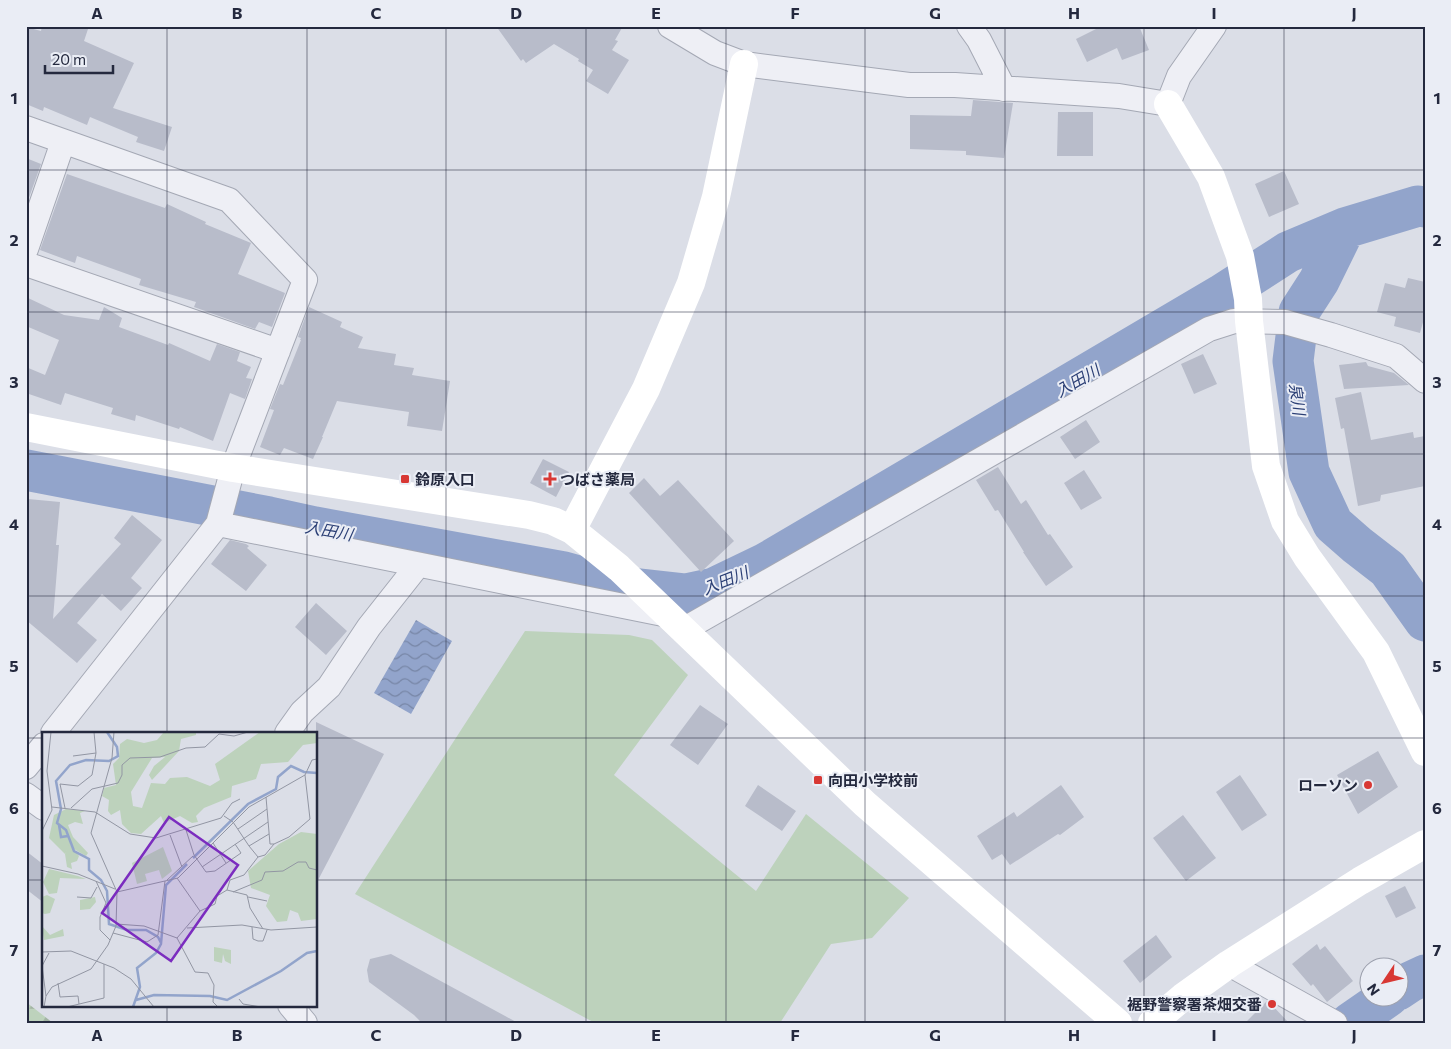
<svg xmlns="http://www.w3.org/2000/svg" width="1451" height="1049" viewBox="0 0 1451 1049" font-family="Commissioner,'Noto Sans JP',sans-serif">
<defs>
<pattern id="forest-firs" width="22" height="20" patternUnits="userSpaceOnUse" patternTransform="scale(1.25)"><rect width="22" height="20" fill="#bdd2bc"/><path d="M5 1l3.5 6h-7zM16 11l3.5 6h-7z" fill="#a2b4a3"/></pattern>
<pattern id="water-waves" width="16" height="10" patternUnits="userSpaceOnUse" patternTransform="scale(1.25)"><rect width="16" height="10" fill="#92a4cb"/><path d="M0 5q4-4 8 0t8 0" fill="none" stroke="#7786a6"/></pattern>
</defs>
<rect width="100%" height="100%" fill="#dbdee7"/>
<!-- forest -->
<path fill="url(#forest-firs)" d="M26,1002L53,1023H26Z"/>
<!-- pitch -->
<path fill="#bdd2bc" d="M525,631L629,635L652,640L688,675L614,775L756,891L806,814L909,898L872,938L831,944L780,1023H595L355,894Z"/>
<!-- water -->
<path fill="url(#water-waves)" d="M416,620L452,641L411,714L374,693Z"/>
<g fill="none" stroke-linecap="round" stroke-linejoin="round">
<!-- river -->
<path stroke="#92a4cb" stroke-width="41" d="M1345,228L1319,281L1299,312L1293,361L1309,472L1333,524L1357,545L1388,569L1425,621
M26,470L269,517L315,527L564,572L614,586L686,594L714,588L766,563L1221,295L1288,252L1345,228L1418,206L1425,207
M1398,990L1410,982L1425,975
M1350,1023L1389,996"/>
</g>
<!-- building -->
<path fill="#b8bcca" d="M42,26H89L84,41L134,63L113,108L172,127L164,151L136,142L138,137L90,117L87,125L44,107L43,111L26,104V27L41,31Z
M496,26H623L615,40L618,41L612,50L629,60L608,94L586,81L593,70L578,61L579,59L554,44L526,63L523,59L521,61Z
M1102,26H1139L1149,50L1122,60L1117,48L1087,62L1076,39Z
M973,100L1013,103L1004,158L966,155V151L910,149V115L971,116Z
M1058,112H1093V156H1057Z
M26,158L41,164L26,206Z
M1284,171L1299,204L1269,217L1255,184Z
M67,174L165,208L167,204L206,222L205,224L251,243L238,274L285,293L272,327L259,322L255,329L194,307L196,302L139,285L141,279L77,256L75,263L40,250Z
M1408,278L1425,282V315L1420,333L1394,326L1396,317L1377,312L1385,283L1405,288Z
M26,297L64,315L99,320L104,307L122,318L119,327L168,345L169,343L210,361L217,344L240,352L237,361L251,367L246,378L252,379L245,399L230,393L213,441L180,427L179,429L136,415L135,421L111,414L113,408L65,393L61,405L26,393V367L45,375L59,340L26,326Z
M309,307L342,322L340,327L363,337L358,348L396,354L394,365L414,368L412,375L450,381L442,431L407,426L409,412L337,401L322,437H323L313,459L284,448L280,455L260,447L274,410L270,409L280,384L283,385L301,340H300L301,338L298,337Z
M1203,354L1217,384L1194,394L1181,364Z
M1366,362L1368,366L1394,373L1409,385L1344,389L1339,365Z
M1361,392L1371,440L1413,432L1414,438L1425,436V486L1381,495L1380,501L1358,506L1344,428L1341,429L1335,398Z
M1086,420L1100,442L1075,459L1060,437Z
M543,459L569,472L556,497L530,483Z
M998,467L1021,504L1026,500L1048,535L1050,534L1073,567L1046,586L1023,552H1024L998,510L995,511L976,480Z
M1084,470L1102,498L1081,510L1064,483Z
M644,478L660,496L678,480L734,541L701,572L629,493Z
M28,499L60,502L56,545H59L53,619L121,544L114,538L132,515L162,540L131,578L142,588L121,611L102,594L77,623L97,640L77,663L26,620V557L29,528H26V524Z
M230,540L246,544L249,546L247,548L267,565L246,591L211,564Z
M316,603L347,631L326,655L295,627Z
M700,705L728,724L698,765L670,745Z
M316,722L384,754L316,884Z
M1378,751L1398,787L1358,814L1337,775Z
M1240,775L1267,815L1242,831L1216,792Z
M758,785L796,811L782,831L745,806Z
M1061,785L1084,817L1060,835L1058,834L1010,865L1002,854L992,860L977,836L1014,812L1017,817Z
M1183,815L1216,858L1186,881L1153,838Z
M26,851L44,865V903L26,889Z
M1405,886L1416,908L1396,918L1385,896Z
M1156,935L1172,957L1140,983L1123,961Z
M1317,944L1320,950L1325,946L1353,981L1327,1002L1313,984L1311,986L1292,964Z
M391,954L518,1023H422L414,1015L369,982L367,970L370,959Z
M1267,1001H1268L1289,1023H1245Z"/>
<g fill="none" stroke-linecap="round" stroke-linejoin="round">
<defs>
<path id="street" d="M670,26L715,53L744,64L909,85H955L1119,96L1168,104L1179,76L1214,26
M969,26L979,40L1004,89
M26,128L229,200L305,280L233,468L218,524L53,733
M26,249L63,142
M26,264L278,351
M218,524L668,615
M683,630L1209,329L1234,321L1285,322L1331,335L1396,356L1425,381
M287,733L302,712L329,687L369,627L418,565
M26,767L44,745
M26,795L44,808
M1229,964L1335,1023
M290,1005L305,1023"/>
</defs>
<!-- street casing -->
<use href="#street" stroke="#a4a8b4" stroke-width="26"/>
<!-- street -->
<use href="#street" stroke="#eeeff5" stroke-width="24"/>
<!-- secondary -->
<path stroke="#fff" stroke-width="28" d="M1168,104L1211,177L1240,256L1248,299L1249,321L1266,466L1285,521L1307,557L1376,652L1425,752
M26,427L233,468L529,515L553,521L572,530L619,568L865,804L1118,1023
M572,530L646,389L691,283L716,197L744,64
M1152,1023L1183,997L1229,964L1360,881L1425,844"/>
</g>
<!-- grid -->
<path fill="none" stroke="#24293e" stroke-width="1" stroke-opacity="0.55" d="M167,26V733M307,26V733M446,26V1023M586,26V1023M726,26V1023M865,26V1023M1005,26V1023M1144,26V1023M1284,26V1023M26,170H1425M26,312H1425M26,454H1425M26,596H1425M26,738H44M316,738H1425M26,880H44M316,880H1425M167,1005V1023M307,1005V1023"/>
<!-- markers -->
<g fill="#d83834" stroke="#eaedf5" stroke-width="2">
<rect x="400" y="474" width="10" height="10" rx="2.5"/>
<path d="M547.5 471.5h5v5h5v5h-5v5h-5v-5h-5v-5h5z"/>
<rect x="813" y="775" width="10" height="10" rx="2.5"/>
<circle cx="1368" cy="785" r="5"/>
<circle cx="1272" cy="1004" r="5"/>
</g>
<g text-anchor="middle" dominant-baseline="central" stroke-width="4" stroke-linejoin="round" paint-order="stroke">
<!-- poi labels -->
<g font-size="15" font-weight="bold" fill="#24293e" stroke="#eaedf5" text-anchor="start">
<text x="415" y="479">鈴原入口</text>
<text x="560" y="479">つばさ薬局</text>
<text x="828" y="780">向田小学校前</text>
<text x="1358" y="785" text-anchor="end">ローソン</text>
<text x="1262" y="1004" text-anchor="end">裾野警察署茶畑交番</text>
</g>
<!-- water labels -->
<g font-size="16" font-style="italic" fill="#2b3f75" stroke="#eaedf5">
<text transform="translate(1077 380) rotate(-30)">入田川</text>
<text transform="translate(1298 399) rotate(82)">泉川</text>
<text transform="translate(329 530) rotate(10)">入田川</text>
<text transform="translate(725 580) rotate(-22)">入田川</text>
</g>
</g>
<!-- overview -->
<g transform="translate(42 732)">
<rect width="275" height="275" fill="#dbdee7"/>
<path d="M122,0H154V3L139,7L137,19L110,48L107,43L112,34L123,25L110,26L89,60L91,74L100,76L109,51L123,52L128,46L145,45L168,54L178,48L173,32L218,0H275V11L261,13L246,30L219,32L214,47L190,54L189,65L162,76L154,84L156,90L150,91L138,84L122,91L119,84L99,102L89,101L80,92L78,78L69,83L66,79L67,68L60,64L62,56L74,53L71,32L77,26L78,12L85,7L102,11L115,8ZM24,77L43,79L38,81L41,92L33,90L26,93L31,105L46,121L44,124L32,117L29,110L23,122L7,106L12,83ZM259,100L275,102V187L259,189L256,181L248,178L245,189L235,190L224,174L228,163L209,156L206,139L237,112ZM7,137L36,144L44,147L18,146L15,161L7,162L1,150ZM5,163L13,167L8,181L3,182L0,181V165ZM53,165L54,170L48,177L38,178V168ZM0,194L8,203L21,197L22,204L2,208Z" fill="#bdd2bc"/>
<path d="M172,215L189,218V232L183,229L181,222L180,231L172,229Z" fill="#bdd2bc"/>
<path d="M27,111L37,124L35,129L29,131L30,137L25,135L23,122Z" fill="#bdd2bc"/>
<path d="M121,115L130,139L120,147L117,138L103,142L105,149L95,152L90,131Z" fill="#bdd2bc"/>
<path fill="none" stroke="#92a4cb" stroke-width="2.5" d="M65,0L75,15L76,24L67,29L44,28L28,33L14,49L19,77L15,91L24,98L32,119L47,127V138L59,148L65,159L67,192L85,198H104L116,205L119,211M17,93L19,105L26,104M151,126L206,72L234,57L236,45L249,34L262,40L275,41M94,268L112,263L168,264L185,268L239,239L265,221L275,219M91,275L98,255L95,236L114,221L119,212L124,153L145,132"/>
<path fill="none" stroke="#9296a3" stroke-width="1" d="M31,24L54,21L52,0M224,65L228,112H232L247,105L268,87L263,43M10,75L53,80L88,102L114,106L179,86L190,71L198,67M23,76L18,52L36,54L50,43L54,21M29,76L50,57L76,51L80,43V33L88,26L118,25L144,16L163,15L177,2L192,4L206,0M182,84L191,90L207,114L227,102M196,97L225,77M144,98L152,123L164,140L173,139L199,121L193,112M0,99L10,78L5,39L9,0M128,103L140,135M171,111L184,131M216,125L223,123L232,112M0,134L36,142L73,157M160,135L226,90M135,146L158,179M125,148L151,124M54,149L64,171L58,185V198L68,208M185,158L188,148L202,143L216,125L207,114M75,160L136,146L207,75L263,43L270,28L275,27M191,160L220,148L223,140L241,139L256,130H264L267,136L275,138M35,165L49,166L55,155M206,165L225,169M74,192L102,194L135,206M210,195L211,207L216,209H221L225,198M145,196L200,193L229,198L275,195M71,201L105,210L116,203L123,149M135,206L158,179L173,172L175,164L185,158L205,163L208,176L221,197M135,206L153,240L166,241L172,253L171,270L176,275M0,220L29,219L72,236L89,247L112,275M16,251L18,265L36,264L37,272M4,264L0,234L7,221M197,267L201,272L219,275M2,275L4,264L10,255L49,237L66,213L74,194L75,160L49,101L70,26L72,0M25,275L62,266V232"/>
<path fill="#7b2cbf" fill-opacity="0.15" stroke="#7b2cbf" stroke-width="2.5" d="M127,85L196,133L129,229L60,181Z"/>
<rect width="275" height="275" fill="none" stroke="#24293e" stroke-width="2.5"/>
</g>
<!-- border -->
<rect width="1451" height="1049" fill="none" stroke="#eaedf5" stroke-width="55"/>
<!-- north arrow -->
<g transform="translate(1384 982) rotate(235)"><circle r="24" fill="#eaedf5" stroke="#9b9fac"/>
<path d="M0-4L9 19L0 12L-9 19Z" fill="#d83834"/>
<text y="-8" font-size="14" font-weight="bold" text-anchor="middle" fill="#24293e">N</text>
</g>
<!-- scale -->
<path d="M45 65v8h68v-8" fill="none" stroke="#24293e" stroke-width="2.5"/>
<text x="52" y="65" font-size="15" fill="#24293e" stroke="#eaedf5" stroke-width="4" paint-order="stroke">20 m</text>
<rect x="28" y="28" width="1396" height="994" fill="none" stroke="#24293e" stroke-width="2"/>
<g font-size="16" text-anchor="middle" font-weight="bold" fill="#24293e">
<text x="97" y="19">A</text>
<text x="237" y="19">B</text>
<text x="376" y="19">C</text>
<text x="516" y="19">D</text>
<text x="656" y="19">E</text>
<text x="795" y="19">F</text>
<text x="935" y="19">G</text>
<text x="1074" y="19">H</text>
<text x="1214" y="19">I</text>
<text x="1354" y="19">J</text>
<text x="14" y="104">1</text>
<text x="1437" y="104">1</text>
<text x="14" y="246">2</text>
<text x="1437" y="246">2</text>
<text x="14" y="388">3</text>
<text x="1437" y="388">3</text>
<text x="14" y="530">4</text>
<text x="1437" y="530">4</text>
<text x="14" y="672">5</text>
<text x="1437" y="672">5</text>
<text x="14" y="814">6</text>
<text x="1437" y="814">6</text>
<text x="14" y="956">7</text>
<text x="1437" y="956">7</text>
<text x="97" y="1041">A</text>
<text x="237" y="1041">B</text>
<text x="376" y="1041">C</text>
<text x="516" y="1041">D</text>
<text x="656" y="1041">E</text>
<text x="795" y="1041">F</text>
<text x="935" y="1041">G</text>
<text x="1074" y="1041">H</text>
<text x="1214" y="1041">I</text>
<text x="1354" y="1041">J</text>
</g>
</svg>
